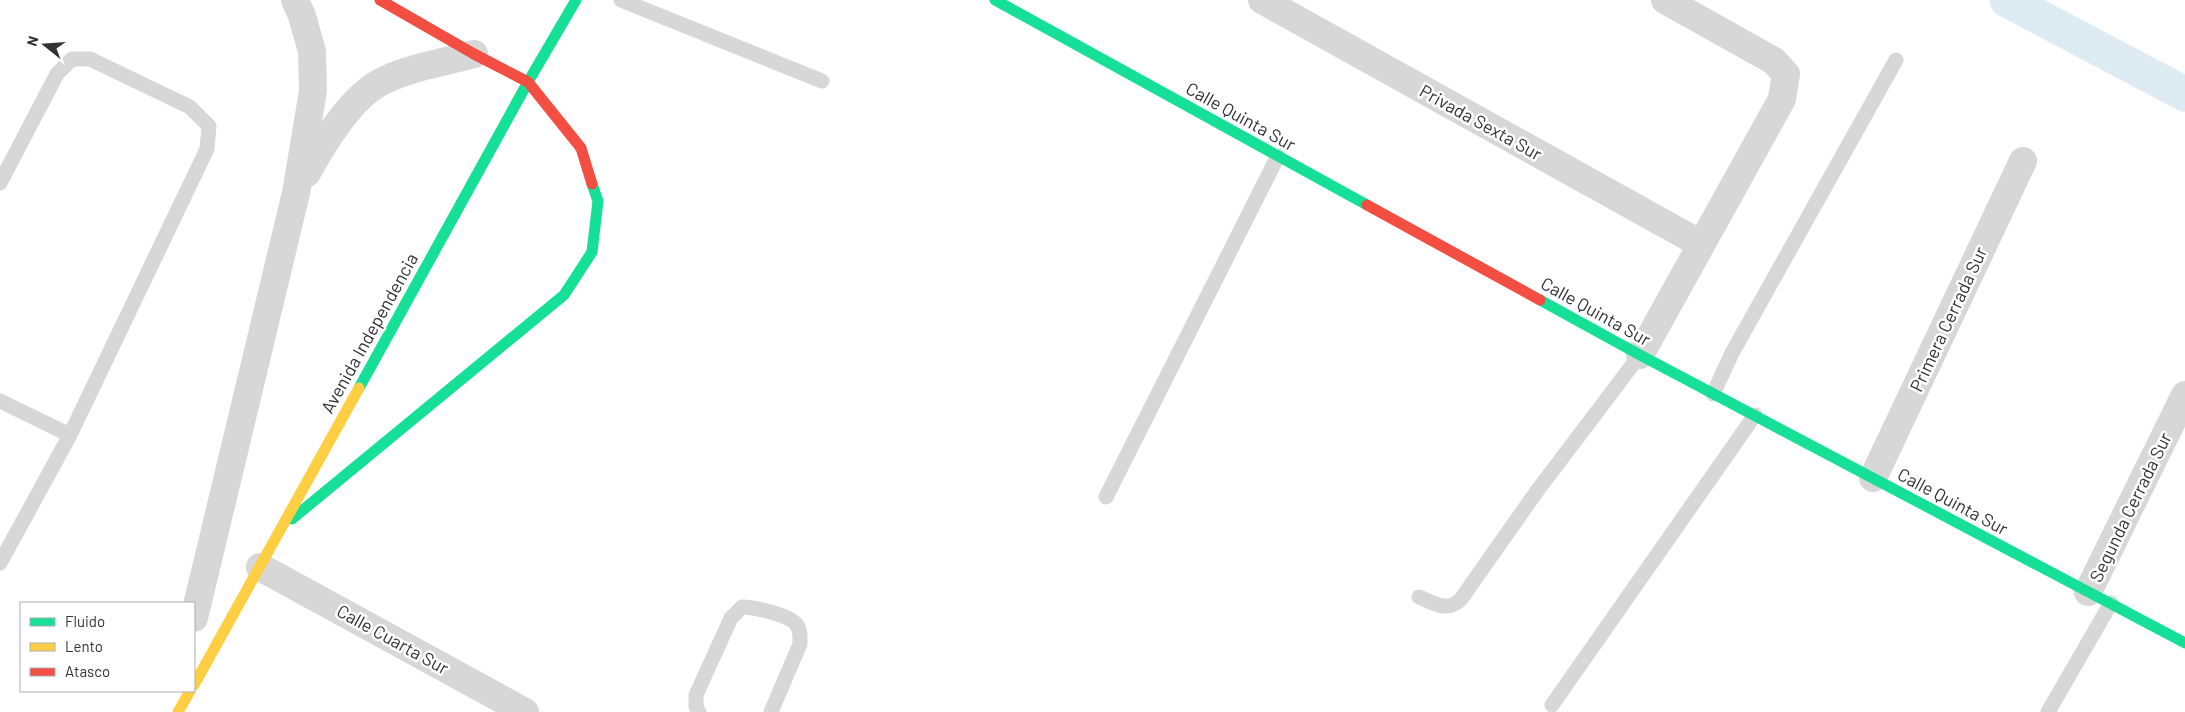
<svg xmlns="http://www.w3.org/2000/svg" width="2185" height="712" viewBox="0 0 2185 712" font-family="Barlow,sans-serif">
<rect width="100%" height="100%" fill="#fff"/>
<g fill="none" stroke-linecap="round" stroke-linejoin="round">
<!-- canal -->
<path stroke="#ddebf3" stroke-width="35" d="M2007,0L2185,94"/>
<!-- lane -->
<path stroke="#d7d7d7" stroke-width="15" d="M621,0L822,81
M0,183L57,74L72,59H90L190,107L209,126L207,149L70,435L0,563
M1713,394L1732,353L1896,60
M0,401L70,435
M1106,497L1278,156
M1419,597C1434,603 1448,613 1461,599L1537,491L1640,355
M1552,705L1755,415
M699,712L696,707V695L731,618L742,607C754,607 784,614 794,622C801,627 800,636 800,644L771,712
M2048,712L2111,603"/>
<!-- street -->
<path stroke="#d7d7d7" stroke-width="28" d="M1262,0L1701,244
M307,173C323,143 353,94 385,80C412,67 445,62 474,54
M1640,355L1782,99L1786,74L1774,61L1665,0
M1873,478L2023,161
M260,567L525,712
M2088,592L2185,395
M194,618L296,193L313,91L312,51L302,16L295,0"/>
<!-- fast -->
<path stroke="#16e098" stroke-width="11" d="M995,0L1367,205
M1540,300L1640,355L2185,643
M359,388L528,82L576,0
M292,519L564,295L592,252L598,201L592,184"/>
<!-- slow -->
<path stroke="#ffcf43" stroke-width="11" d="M194,685L359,388
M178,712L190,691"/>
<!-- jam -->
<path stroke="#f24e42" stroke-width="11" d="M380,0L474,54L528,82L581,148L592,184
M1367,205L1540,300"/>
</g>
<g text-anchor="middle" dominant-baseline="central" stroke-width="5" stroke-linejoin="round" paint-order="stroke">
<!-- street labels -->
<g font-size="18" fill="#333" stroke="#fff">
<text transform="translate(1241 116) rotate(29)">Calle Quinta Sur</text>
<text transform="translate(1481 122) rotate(29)">Privada Sexta Sur</text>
<text transform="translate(1596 311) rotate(29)">Calle Quinta Sur</text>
<text transform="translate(1948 319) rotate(-65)">Primera Cerrada Sur</text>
<text transform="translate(369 333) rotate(-61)">Avenida Independencia</text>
<text transform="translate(1953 501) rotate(28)">Calle Quinta Sur</text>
<text transform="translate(2130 507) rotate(-64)">Segunda Cerrada Sur</text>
<text transform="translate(393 639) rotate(29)">Calle Cuarta Sur</text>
</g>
</g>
<!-- legend -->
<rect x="20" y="602" width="175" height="90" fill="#ffffff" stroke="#adadad"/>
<rect x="30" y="618" width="25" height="8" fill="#16e098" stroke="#adadad"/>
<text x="65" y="627" font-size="15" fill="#333333">Fluido</text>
<rect x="30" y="643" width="25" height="8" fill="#ffcf43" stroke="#adadad"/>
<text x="65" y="652" font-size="15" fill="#333333">Lento</text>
<rect x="30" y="668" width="25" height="8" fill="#f24e42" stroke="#adadad"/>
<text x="65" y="677" font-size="15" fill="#333333">Atasco</text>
<!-- north arrow -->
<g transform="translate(45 45) rotate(287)" stroke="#ffffff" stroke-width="4" paint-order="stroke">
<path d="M0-4L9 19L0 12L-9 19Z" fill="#333333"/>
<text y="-8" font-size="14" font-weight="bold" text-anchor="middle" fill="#333333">N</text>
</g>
</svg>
